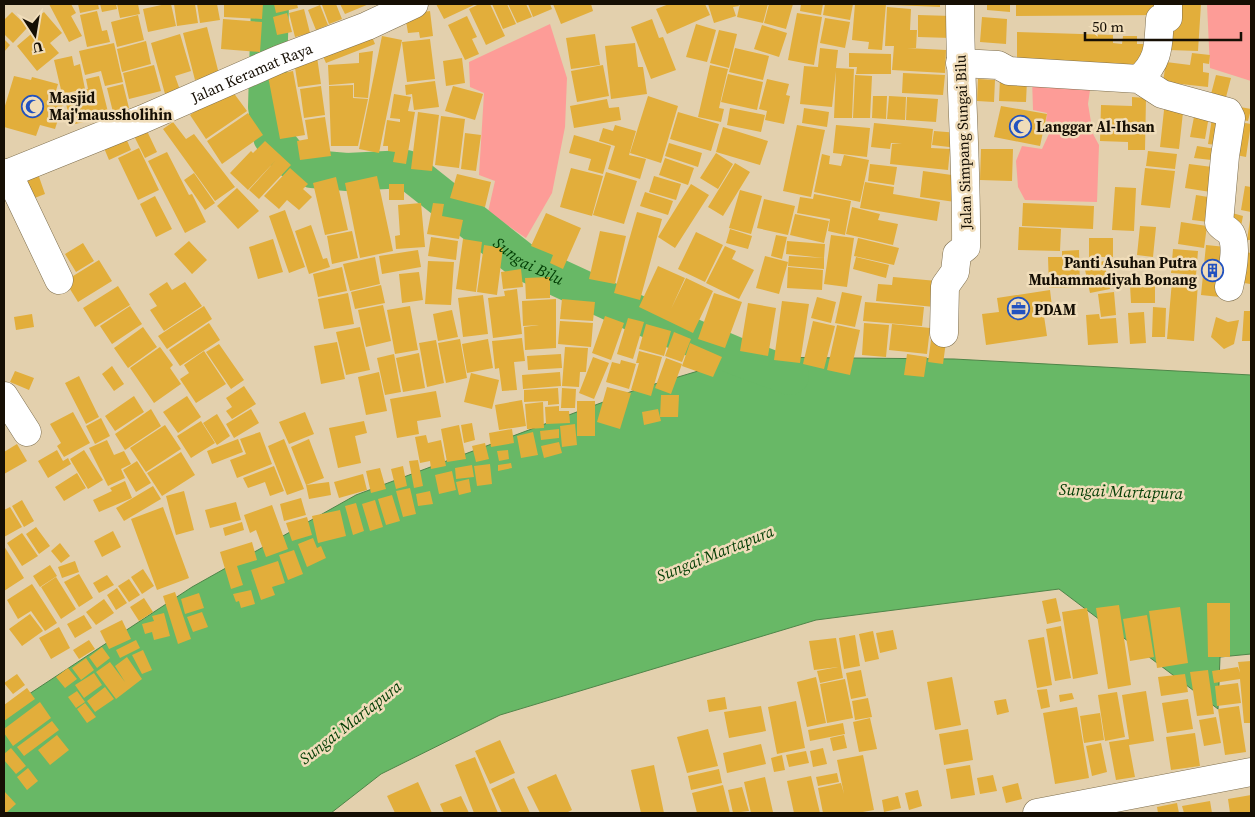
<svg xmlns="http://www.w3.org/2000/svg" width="1255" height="817" viewBox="0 0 1255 817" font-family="'Source Serif 4',serif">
<rect width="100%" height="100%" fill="#e3d0ad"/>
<!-- green -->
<path fill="#fd9c97" d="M1207,4H1251V81L1210,68Z
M550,24L567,78L565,127L552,193L526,238L488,212L495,181L479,175L484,93L470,87L469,62Z
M1032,78L1091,83L1088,104L1093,134L1099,145L1097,202L1025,200L1018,187L1016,161L1022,146L1042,149L1053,125L1046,121L1047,113L1033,110Z"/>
<!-- water -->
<path fill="#68b866" stroke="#4f8549" d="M745,357L954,359L1251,375V654L1220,657L1218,709L1059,589L816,620L500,715L381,774L331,813H4V719L26,696L192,587L356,495L638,389Z"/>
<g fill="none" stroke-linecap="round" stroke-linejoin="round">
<!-- river -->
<path stroke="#68b866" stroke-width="38" id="s1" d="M270,4L267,107L272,137L289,158L312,169L347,172L406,169L522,261L637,314L736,356L790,376"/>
</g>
<!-- building -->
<path fill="#e2ae3b" d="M49,4H71L76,13L71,16L82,36L69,42Z
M78,4H98L99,9L80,13Z
M100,4H116L117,9L102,12Z
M117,4H138L140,14L120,18Z
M166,4H171L176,26L148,32L143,9Z
M174,4H195L198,23L177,26Z
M197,4H217L220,20L200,23Z
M224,4H263L262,19L224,17Z
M274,4H297L298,8L276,13Z
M326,4H336L342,19L329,24L322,5Z
M340,4H369L345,14Z
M436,4H476L444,19Z
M479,4H490L505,36L486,45L469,9Z
M492,4H507L516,24L503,29Z
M508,4H526L532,17L517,23Z
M528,4H550L552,9L533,17Z
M553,4H591L593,11L561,24Z
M669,4H705L710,15L667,34L656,9Z
M708,4H738L739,6L733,7L736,16L714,23Z
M740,4H768L763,23L737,17Z
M769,4H793L786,29L764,23Z
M801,4H823L821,15L800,11Z
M825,4H853L850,20L823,15Z
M855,4H886L882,50L868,49L869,42L852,40Z
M893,4H940V7L893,5Z
M987,4H1010V12L987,10Z
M1016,4H1163V15L1016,16Z
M1179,4H1201L1198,51L1169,50L1171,11Z
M320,5L328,25L316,30L308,10Z
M887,7L911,9L910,30H917L916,48H907L946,50L945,73L892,70L894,46H885Z
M304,9L310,33L295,37L289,13Z
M97,11L102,31L107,30L110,42L87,47L80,15Z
M430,11L433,36L420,38L419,32L408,33L405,15Z
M12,12L28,27L13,43L4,34V20Z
M44,12L62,33L50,43L59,53L37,71L17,46L37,29L32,22Z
M287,13L292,32L277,35L273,17Z
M797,13L822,17L814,65L788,60Z
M138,15L144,40L117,47L111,22Z
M918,15L952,16L951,38L918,37Z
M467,16L477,37L472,39L479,54L465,60L448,25Z
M982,17L1007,19L1006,44L980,42Z
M825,18L850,22L845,48L820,43Z
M223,19L262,22L260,52L221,49Z
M652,19L659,38L663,37L676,70L651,79L631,27Z
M696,24L716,30L707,62L686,57Z
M762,25L787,33L779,57L754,49Z
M207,27L219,74L195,80L183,33Z
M719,30L737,34L729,68L710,63Z
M370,32L375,44L326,63L321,52Z
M1017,32L1113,35V43L1122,44L1123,36H1137V44H1146L1145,68L1017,66Z
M180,34L191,71L175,76L180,90L165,94L151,43Z
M595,34L600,65L571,69L566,38Z
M382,36L402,40L379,153L359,149Z
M4,39L10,45L4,52Z
M430,39L435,79L407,82L402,42Z
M146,41L151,64L122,72L117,49Z
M114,43L123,82L105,86L101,71L85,75L79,51Z
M635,43L638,67H643L647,94L611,99L605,46Z
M735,48L769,56L763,80L729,72Z
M820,48L838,50L836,68L854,69L852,118H834L836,71L832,107L800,104L804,66L818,67Z
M373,51L368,98L354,97V83L329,85L328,65L359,63V53Z
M849,53L891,54V74H856L857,67H849Z
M1192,53L1210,55L1209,64L1203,63V72L1209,73L1208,87L1163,82L1166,62L1190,65Z
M72,56L74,66L80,64L85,89L62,94L54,60Z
M317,57L321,84L298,87L294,61Z
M462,58L465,83L446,86L443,61Z
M154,65L161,91L129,99L123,73Z
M603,65L609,96L577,102L571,71Z
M710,65L728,69L719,108L724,109L721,122L698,117Z
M293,71L305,135L280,139L268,76Z
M903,73L945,75L943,95L902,93Z
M728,74L763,82L757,110L721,102Z
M855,75L872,76L870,118H853Z
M1216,75L1231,78L1225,101L1210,98Z
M14,76L31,80L32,77L58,84L53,101L63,104L55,129L40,125L36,136L4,127V109Z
M99,76L109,116L71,125L64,95L88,89L86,79Z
M1000,78L1027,80L1026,102L999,101Z
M767,79L789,84L786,95L790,96L784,124L765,120L767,111L759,109Z
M978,79L995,80L994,102L977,101Z
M435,81L439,107L414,110L412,94L406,95L405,85Z
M123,84L129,108L113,112L107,88Z
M353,85V98L368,99L358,146H331L329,86Z
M321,86L325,115L304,118L300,89Z
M453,86L483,94L475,120L445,111Z
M230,88L247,111L206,139L190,115Z
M394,94L411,97L408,111L415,112L406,164L393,162L395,152L388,151V146H383L387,120L400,122V119L390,118Z
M648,96L678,106L661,163L630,153Z
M873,96H887L886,119L872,118Z
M889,96L906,97L905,120L887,119Z
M907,97L938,99L936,122L906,120Z
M1132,97L1146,98L1145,150H1128V142L1100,141L1101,105L1132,106Z
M607,99L609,108L619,107L621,120L574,128L570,106Z
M1165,101L1184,103L1179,149L1160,147Z
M1001,106L1047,114L1040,146L994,137Z
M1235,106L1251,109L1248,121L1233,118Z
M1196,107L1210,110L1205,139L1190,137Z
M730,108L765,115L761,132L727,125Z
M804,108L829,112L827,127L802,123Z
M418,112L439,115L432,171L411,169Z
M678,112L719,124L711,151L670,139Z
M1213,112L1224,146L1208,144Z
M248,113L263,135L222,164L207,141Z
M441,116L465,119L459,168L435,165Z
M325,117L331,156L300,160L297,141L308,139L305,120Z
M1233,121L1251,124L1246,157L1226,153Z
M173,122L186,139L194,134L235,187L215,201L163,129Z
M874,123L933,129L931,148L950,149L948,170L890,164L892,144H902L891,143L890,149L871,147Z
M615,125L636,131L629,155L646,159L640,179L608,169L615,146L599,141L603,128L613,131Z
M797,125L825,130L811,197L783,191Z
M836,125L870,128L867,157L833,153Z
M723,127L768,141L760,165L716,152Z
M147,131L157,152L145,158L134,136Z
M934,131L959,133L958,148L932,145Z
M465,133L481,135L476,171L461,169Z
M574,135L611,146L603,174L588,170L591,159L569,153Z
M126,138L131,150L109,160L104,148Z
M265,141L291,165L259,199L249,190L276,160L248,190L230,173L251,151L253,153Z
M669,143L702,153L698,167L665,156Z
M1197,146L1222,150L1220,161L1194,158Z
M139,148L159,190L138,200L118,158Z
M981,149H1013L1012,181L980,180Z
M1148,151L1177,154L1175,169L1146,166Z
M167,152L189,195L192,194L206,222L185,233L148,161Z
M716,153L733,164L718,189L700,178Z
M822,154L830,156L829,164L841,166L844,155L869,160L860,202L814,192Z
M665,158L694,168L688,185L659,175Z
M735,163L750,172L723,216L708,207Z
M870,164L897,167L894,185L868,181Z
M1189,164L1220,168L1217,193L1185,188Z
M290,168L308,184L303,189L312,197L299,210L287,200L279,209L264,196Z
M571,168L603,176L592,216L560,207Z
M1145,168L1175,171L1170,208L1141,205Z
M37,171L45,194L32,199L24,176Z
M923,171L959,176L955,202L920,197Z
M606,172L637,181L624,224L593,215Z
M194,173L215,203L205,210L184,180Z
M457,174L491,182L485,207L450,198Z
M377,176L393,251L360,258L345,183Z
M654,176L681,184L676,200L649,192Z
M336,177L348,230L325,235L313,183Z
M865,182L894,187L893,194L940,202L937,221L860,208Z
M389,184H404V200H389Z
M691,184L709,195L675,248L658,237Z
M1245,186L1251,187V212L1241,210Z
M1115,187L1136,188L1134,231L1112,230Z
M237,188L259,211L238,229L217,206Z
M740,190L762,196L751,234L729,228Z
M645,192L673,201L668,215L640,206Z
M814,194L851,201L845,235L828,231L830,219L797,213L800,197L813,199Z
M1196,195L1220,199L1217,223L1192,220Z
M155,196L172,229L156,237L140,204Z
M764,199L795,206L788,235L757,228Z
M421,203L425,247L396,249L395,236L400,235L398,205Z
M433,203L444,204L442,216L463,220L459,239L427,234Z
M1023,203L1094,206L1093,229L1022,226Z
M852,207L880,214L878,220L898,224L893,245L846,234Z
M285,210L305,267L289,273L269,216Z
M1225,211L1243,216L1241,226Z
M637,212L662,219L640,300L614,293Z
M546,213L581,228L563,269L550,263L553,255L531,246Z
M795,214L829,221L824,243L790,235Z
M1250,220H1251V240H1247Z
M1181,222L1207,226L1204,248L1178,244Z
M311,225L323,259L327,258L330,267L309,274L295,231Z
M1140,226L1156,227L1153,257L1137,255Z
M1019,227L1061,229L1060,251L1018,250Z
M730,229L752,236L748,249L726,243Z
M352,231L358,258L332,264L327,236Z
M600,231L626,236L615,284L589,279Z
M696,232L723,245L705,282L678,269Z
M776,235L787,237L782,259L771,256Z
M831,235L854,238L847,287L824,284Z
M431,237L458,241L456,260L428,256Z
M858,238L899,248L894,265L854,256Z
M1089,238H1113V257H1089Z
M273,239L283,272L258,279L249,247Z
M463,239L482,242L476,292L456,289Z
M189,241L207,260L192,274L174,254Z
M787,241L825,244L824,258L786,254Z
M83,243L94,261L76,272L65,254Z
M484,245L503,248L497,295L477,292Z
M1206,245L1226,247L1220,297L1201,295Z
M725,246L736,251L732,259L754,270L739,299L706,283Z
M1173,249L1198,251L1196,275L1171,273Z
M418,250L421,267L382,274L379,256Z
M1079,250L1080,287L1049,288L1048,257H1062V251Z
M1239,251L1251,253L1250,284L1233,281Z
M765,256L788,262L779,294L756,288Z
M789,256L824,258V269L788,266Z
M375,257L380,284L350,291L343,264Z
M856,257L889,265L886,278L853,269Z
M99,260L112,281L78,302L65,281Z
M428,261L454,262L451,305L425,304Z
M1104,261L1110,289L1090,293L1084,265Z
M658,266L685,278L671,309L686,278L713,291L693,333L639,307Z
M342,267L347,291L318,297L313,274Z
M788,267L823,270L822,290L787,288Z
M521,269L523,287L503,289L501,272Z
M419,272L423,300L402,303L399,274Z
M550,277V298L526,299L525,278Z
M893,277L937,281L934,307L876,301L878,284L892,285Z
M1172,281L1198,283L1194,341L1167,339Z
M167,282L172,290L185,282L202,306L164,331L150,310L157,306L149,294Z
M381,285L385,303L355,309L351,292Z
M1130,285H1155V303H1131Z
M118,286L130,305L95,327L83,308Z
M517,289L522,334L493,338L488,298L505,296L504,291Z
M1050,290L1053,315L1044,316L1047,336L986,345L982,314L999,312L997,298Z
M842,292L862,296L855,327L835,323Z
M1114,292L1116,315L1101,317L1098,294Z
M348,293L354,324L324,329L318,299Z
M714,293L742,302L725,348L698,339Z
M483,295L488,334L463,337L458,298Z
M817,297L836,302L831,323L811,318Z
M556,299V348L525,350L524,327L539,325L523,326L522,301Z
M562,299L595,302L593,321L560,319Z
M782,301L809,304L800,363L774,360Z
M865,302L924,307L922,326L863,321Z
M748,303L776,308L768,356L740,351Z
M383,305L391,341L366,347L358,310Z
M130,306L142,324L112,344L100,326Z
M204,306L212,319L167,349L158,336Z
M410,306L418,350L395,354L387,310Z
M1153,307L1166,308L1165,337H1152Z
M452,310L458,337L438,341L433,314Z
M1244,311H1251V341H1242Z
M1144,312L1146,343L1130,344L1128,313Z
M32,314L34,327L16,330L14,317Z
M1099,314L1100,319L1116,318L1118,343L1088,345L1086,315Z
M605,316L624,323L611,360L592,353Z
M1216,317L1228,322L1239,320L1234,344L1224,349L1211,337Z
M628,318L644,322L633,359L617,354Z
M560,321L593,323L591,347L558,344Z
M813,321L835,326L824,369L803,364Z
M209,323L220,340L180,366L169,350Z
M864,323L889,325L886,357L862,355Z
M646,324L671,331L664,356L639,349Z
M892,324L930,328L927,354L889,350Z
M837,325L860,330L850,375L827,370Z
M143,327L157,347L128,368L114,348Z
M360,327L370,370L346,375L336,332Z
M674,332L691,339L682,362L665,356Z
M932,333L947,334L943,364L928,362Z
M522,338L525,361L514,362L517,390L502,391L499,368L495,369L492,341Z
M460,339L467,378L446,383L438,343Z
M488,339L493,368L467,373L462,344Z
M436,340L444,383L427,387L419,343Z
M337,342L345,379L321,384L314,346Z
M690,343L722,357L713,377L682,366Z
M219,344L244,380L231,389L206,352Z
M160,347L173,365L170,368L181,384L154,403L130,368Z
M565,347L588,348L586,372H580L579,387L562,386Z
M204,351L226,384L196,403L180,379L189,373L184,365Z
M639,351L662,357L651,396L631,390L639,363H636Z
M419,353L425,388L403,392L396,358Z
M394,354L401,392L385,395L377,358Z
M561,354L562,368L528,370L527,356Z
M907,354L927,357L924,377L904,375Z
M593,357L609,363L594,399L579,393Z
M666,358L682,364L671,394L655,388Z
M621,360L636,364L629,389L606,382L612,362L620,364Z
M112,366L124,384L114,391L102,374Z
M15,371L34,378L29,390L10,382Z
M379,372L387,411L366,415L358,377Z
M560,372L561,386L523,389L522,375Z
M471,373L499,380L492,409L464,402Z
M79,376L99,417L86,424L65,383Z
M244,386L256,404L232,419L226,411L232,407L226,398Z
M607,387L631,393L620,429L597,422Z
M558,388L559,404L548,405V401L524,402V390Z
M562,388L576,389L575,408H561Z
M436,391L441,417L417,421L419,434L397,438L390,399Z
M661,395H679L678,417H660Z
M134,396L144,412L115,431L105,416Z
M187,396L201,417L178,433L163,412Z
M522,400L526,426L499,430L495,405Z
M577,401H595V436H577Z
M543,402L544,428L527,429L525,404Z
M559,406V411H569L570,423L546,424L545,407Z
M151,409L161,426L125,450L115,434Z
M251,409L259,423L234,438L226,424Z
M658,409L661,421L644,425L642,412Z
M73,412L90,443L64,457L57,446L61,443L50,424Z
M305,412L314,434L289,444L279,422Z
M217,414L230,436L217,445L203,423Z
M101,418L110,436L95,444L86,426Z
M201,421L215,443L191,458L177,436Z
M364,421L367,433L355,436L361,463L338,468L329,428Z
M472,423L475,440L464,443L461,425Z
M575,424L577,445L562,447L560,426Z
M165,425L181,449L146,472L130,448Z
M459,425L466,459L447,462L441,429Z
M512,429L514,443L491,447L489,433Z
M559,429V438L541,440L540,431Z
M260,432L272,464L237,478L230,460L246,454L240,439Z
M533,432L538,455L521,458L517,436Z
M426,435L428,443L441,440L446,466L431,469L430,461L420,463L415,437Z
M238,439L243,452L212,464L207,451Z
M284,439L304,489L287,495L268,446Z
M309,439L324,478L306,485L329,482L331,495L309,499L306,485L291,447Z
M107,440L114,455L124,451L131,464L121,469L125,478L108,486L89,448Z
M559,442L562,453L544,458L541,446Z
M485,443L489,459L476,462L472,446Z
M17,444L27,461L4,474V452Z
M57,450L63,461L68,458L71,464L48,478L38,461Z
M84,450L103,480L88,489L70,459Z
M508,450L509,459L499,461L497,451Z
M181,452L195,475L162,496L147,473Z
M418,460L423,486L414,488L409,461Z
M137,461L151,483L136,492L123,470Z
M511,463L512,468L498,471V465Z
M490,464L492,484L477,486L474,466Z
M472,465L474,477L456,479L455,468Z
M274,466L284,491L270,496L265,482L248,488L243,478Z
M403,466L407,486L396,489L391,469Z
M380,468L386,489L371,493L366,471Z
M452,471L456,490L439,494L435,475Z
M77,473L86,488L64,501L55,487Z
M363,474L367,490L339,498L334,482Z
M469,479L471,492L459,495L456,482Z
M125,481L132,498L99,512L93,500L112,491L110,488Z
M153,486L161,499L124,521L116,508Z
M410,488L416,514L403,517L396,491Z
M184,491L194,530L176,535L166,496Z
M430,491L433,504L418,506L416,494Z
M392,495L400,521L386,525L378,499Z
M301,498L306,515L284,521L280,504Z
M22,500L34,521L24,527L12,506Z
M375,500L383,527L370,531L362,504Z
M236,502L241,520L210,528L205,510Z
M356,503L364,531L353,535L345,506Z
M272,505L288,549L266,557L256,530L250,533L244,515Z
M10,507L22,527L4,537V510Z
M163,507L189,578L157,590L131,519Z
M340,510L346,536L318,543L312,516Z
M307,517L312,535L292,541L286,523Z
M242,522L244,530L225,536L223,528Z
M36,527L50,546L39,554L26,534Z
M113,531L121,547L102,557L94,541Z
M22,533L38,556L22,566L7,543Z
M313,538L317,548L321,546L326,558L307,567L298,544Z
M252,542L257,560L237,566L243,585L231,589L220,552Z
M60,543L70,556L61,563L51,551Z
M4,546L24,578L4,591Z
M294,550L303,574L288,580L279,555Z
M75,561L79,572L62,578L58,567Z
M278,561L285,583L272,587L275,595L261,600L251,570Z
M50,565L57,576L40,587L33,576Z
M143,569L154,586L142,594L131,577Z
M79,574L93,598L79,607L64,582Z
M107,575L114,585L99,593L93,583Z
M56,577L76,609L61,619L41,587Z
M129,579L140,595L129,602L118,586Z
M32,584L57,623L45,631L31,611L18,619L7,600Z
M117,588L127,603L116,610L107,595Z
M251,590L255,604L241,608L239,601L236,602L233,594Z
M175,592L191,639L178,644L163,596Z
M199,593L204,608L185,614L181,599Z
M144,598L153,612L139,621L130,607Z
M1056,598L1061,621L1047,624L1042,601Z
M104,599L114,613L96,625L86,612Z
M1207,603H1230V657H1208Z
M1119,605L1131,685L1108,689L1096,608Z
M1180,607L1188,663L1157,668L1149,611Z
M1087,608L1098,674L1073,679L1062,612Z
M202,612L208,627L193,632L187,617Z
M164,613L170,636L154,640L152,632L145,634L142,624L154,621L152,616Z
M30,614L43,631L22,646L9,629Z
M84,615L92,628L75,638L67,624Z
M1147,615L1154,657L1130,661L1123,619Z
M122,620L131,639L109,649L100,631Z
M1061,626L1071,678L1055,681L1046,629Z
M59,627L70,648L51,659L39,638Z
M893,630L897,649L880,653L876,633Z
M873,631L879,659L865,662L859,634Z
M855,635L860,666L844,669L839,638Z
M1044,637L1052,685L1037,688L1028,640Z
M836,638L843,678L820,683L817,671L838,667L814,670L809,641Z
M89,640L95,649L79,659L73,650Z
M136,640L140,648L120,658L116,650Z
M102,647L110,658L97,668L89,657Z
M143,650L152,670L142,674L132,655Z
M127,657L142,679L116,699L96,672L110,662L125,682L115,666Z
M86,658L94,670L81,680L72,668Z
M1251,661V723H1244L1240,679L1214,683L1212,671L1238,667L1240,673L1238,662Z
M68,668L77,679L65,688L56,677Z
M861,670L866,696L851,699L846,673Z
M1208,670L1214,714L1197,716L1190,672Z
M94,673L102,685L84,698L75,685Z
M17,674L25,685L13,694L4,683Z
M1185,674L1188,692L1161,696L1158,677Z
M816,677L826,723L807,727L797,682Z
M952,677L961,725L935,730L927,682Z
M845,679L853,718L827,723L820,684Z
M1238,683L1241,703L1217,706L1215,686Z
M105,687L114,699L95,712L87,701Z
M27,688L35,699L4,721V705Z
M1047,689L1050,707L1041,709L1037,690Z
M77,691L85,702L76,708L68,697Z
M1146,691L1154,741L1129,745L1135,777L1116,780L1109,742L1129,739L1122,695Z
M1117,692L1125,737L1105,741L1098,695Z
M1072,693L1074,699L1060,702L1059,695Z
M725,697L727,709L709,712L707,700Z
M868,698L872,717L855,720L852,701Z
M1006,699L1009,712L997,715L994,701Z
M1188,699L1193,729L1167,733L1162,703Z
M796,701L805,748L777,754L768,707Z
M40,702L51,718L13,746L4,733V729Z
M85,703L96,717L87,723L77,709Z
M761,706L766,731L729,738L724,712Z
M1239,706L1246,752L1225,755L1218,709Z
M1077,707L1089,778L1055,784L1043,713Z
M1100,713L1104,740L1084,743L1080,716Z
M1216,717L1221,743L1204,746L1199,720Z
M870,718L877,749L859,752L853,722Z
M52,721L59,730L24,756L17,747Z
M843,723L845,734L810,741L808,730Z
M708,729L718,766L687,773L677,737Z
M968,729L973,760L944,765L939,734Z
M1195,733L1200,766L1171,770L1166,737Z
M57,735L69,750L50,765L38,750Z
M844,735L847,748L833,751L830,738Z
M500,740L515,773L490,784L475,751Z
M1101,743L1107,772L1092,776L1086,746Z
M761,744L766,764L727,773L723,753Z
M11,748L26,766L16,774L4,760V754Z
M823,748L827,764L813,767L810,751Z
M806,751L809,763L789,767L786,755Z
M782,755L785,770L774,772L771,758Z
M863,755L874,810L857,813H823L818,788L841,783L844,794L837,760Z
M475,757L498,813H474L455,765Z
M654,765L664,813H641L631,770Z
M970,765L975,795L951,799L946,769Z
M28,768L38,781L27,790L17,777Z
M719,769L722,783L691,790L688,776Z
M837,773L839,782L818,786L816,777Z
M556,774L572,810L566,813H540L527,787Z
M993,775L997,791L980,794L977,778Z
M811,776L820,813H794L787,781Z
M765,777L773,812L751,813L744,782Z
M514,778L530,813H502L491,789Z
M418,782L432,813H395L387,796Z
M1018,783L1022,799L1006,803L1002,787Z
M723,785L730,813H697L692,793Z
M742,787L749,811L733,813L728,790Z
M918,790L922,806L909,810L905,793Z
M4,791L16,804L6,813L4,811Z
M1251,795V813H1230L1228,799Z
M461,796L469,813H444L440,804Z
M898,796L901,808L884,812L882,800Z
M1210,801L1212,813H1184L1182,806Z
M1177,803L1179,813H1158L1157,807Z"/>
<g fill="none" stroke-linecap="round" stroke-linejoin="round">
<defs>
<g id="minor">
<path d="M960,63L998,65L1009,71L1139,79L1162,94L1228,112L1231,118L1225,156L1219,223C1222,228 1228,229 1231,234C1238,246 1232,274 1229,287"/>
<path d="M1139,79C1160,60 1158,45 1160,19L1168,18V4"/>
<path d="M8,173L59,280"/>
<path id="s2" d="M4,175L143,119L280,59L367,26L414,4"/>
<path d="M944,333L945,286L955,272L957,254L966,247C967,166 960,85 960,4"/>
<path d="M4,396L27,432"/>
<path d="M1037,813L1251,772"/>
</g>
</defs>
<!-- minor casing -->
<use href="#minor" stroke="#7e6e4d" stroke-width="29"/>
<!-- minor -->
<use href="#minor" stroke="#fff" stroke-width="28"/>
</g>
<!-- icons -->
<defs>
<symbol id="mosque-ring" viewBox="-11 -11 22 22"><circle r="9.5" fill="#f0ddba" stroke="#2252bf" stroke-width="1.5"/><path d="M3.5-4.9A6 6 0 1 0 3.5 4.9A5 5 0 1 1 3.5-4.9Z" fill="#2252bf"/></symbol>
<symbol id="building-ring" viewBox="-11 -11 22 22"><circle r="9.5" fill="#f0ddba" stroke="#2252bf" stroke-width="1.5"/><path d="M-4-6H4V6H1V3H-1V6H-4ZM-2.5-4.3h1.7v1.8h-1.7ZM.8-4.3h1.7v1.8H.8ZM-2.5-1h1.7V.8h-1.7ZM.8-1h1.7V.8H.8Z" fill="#2252bf"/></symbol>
<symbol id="office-ring" viewBox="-11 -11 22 22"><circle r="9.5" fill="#f0ddba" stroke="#2252bf" stroke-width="1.5"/><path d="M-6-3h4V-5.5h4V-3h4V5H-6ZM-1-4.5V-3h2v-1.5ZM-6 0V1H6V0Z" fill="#2252bf"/></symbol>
</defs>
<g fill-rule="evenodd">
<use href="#mosque-ring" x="20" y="94" width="25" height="25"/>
<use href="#mosque-ring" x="1008" y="114" width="25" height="25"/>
<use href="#building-ring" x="1200" y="258" width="25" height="25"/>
<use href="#office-ring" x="1006" y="296" width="25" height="25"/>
</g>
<g text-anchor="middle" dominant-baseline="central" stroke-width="5" stroke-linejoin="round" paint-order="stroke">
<!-- street labels -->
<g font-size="15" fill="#160f04" stroke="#f0ddba">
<text stroke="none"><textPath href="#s2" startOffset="268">Jalan Keramat Raya</textPath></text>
<text transform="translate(963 142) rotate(-92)">Jalan Simpang Sungai Bilu</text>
</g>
<!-- poi labels -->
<g font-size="15" font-weight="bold" fill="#160f04" stroke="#f0ddba" text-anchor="start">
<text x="49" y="97">Masjid<tspan x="49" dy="17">Maj'maussholihin</tspan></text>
<text x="1036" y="126">Langgar Al-Ihsan</text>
<text x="1197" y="262" text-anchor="end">Panti Asuhan Putra<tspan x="1197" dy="17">Muhammadiyah Bonang</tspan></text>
<text x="1034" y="309">PDAM</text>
</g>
<!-- water labels -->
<g font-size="16" font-style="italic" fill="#003c03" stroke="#f0ddba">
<text stroke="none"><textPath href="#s1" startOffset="434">Sungai Bilu</textPath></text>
<text transform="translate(1121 491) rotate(2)">Sungai Martapura</text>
<text transform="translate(715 553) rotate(-22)">Sungai Martapura</text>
<text transform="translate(350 722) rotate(-38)">Sungai Martapura</text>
</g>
</g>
<!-- border -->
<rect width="1255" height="817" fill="none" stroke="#160f04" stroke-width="10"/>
<!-- north arrow -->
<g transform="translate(35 35) rotate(168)" stroke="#f0ddba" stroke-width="4" paint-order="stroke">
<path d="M0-4L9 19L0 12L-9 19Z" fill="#160f04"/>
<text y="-8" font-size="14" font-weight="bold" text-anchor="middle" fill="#160f04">U</text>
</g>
<!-- scale -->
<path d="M1085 32v8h156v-8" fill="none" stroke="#160f04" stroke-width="2.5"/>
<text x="1092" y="32" font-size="15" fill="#160f04" stroke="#f0ddba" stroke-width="4" paint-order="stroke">50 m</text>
</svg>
